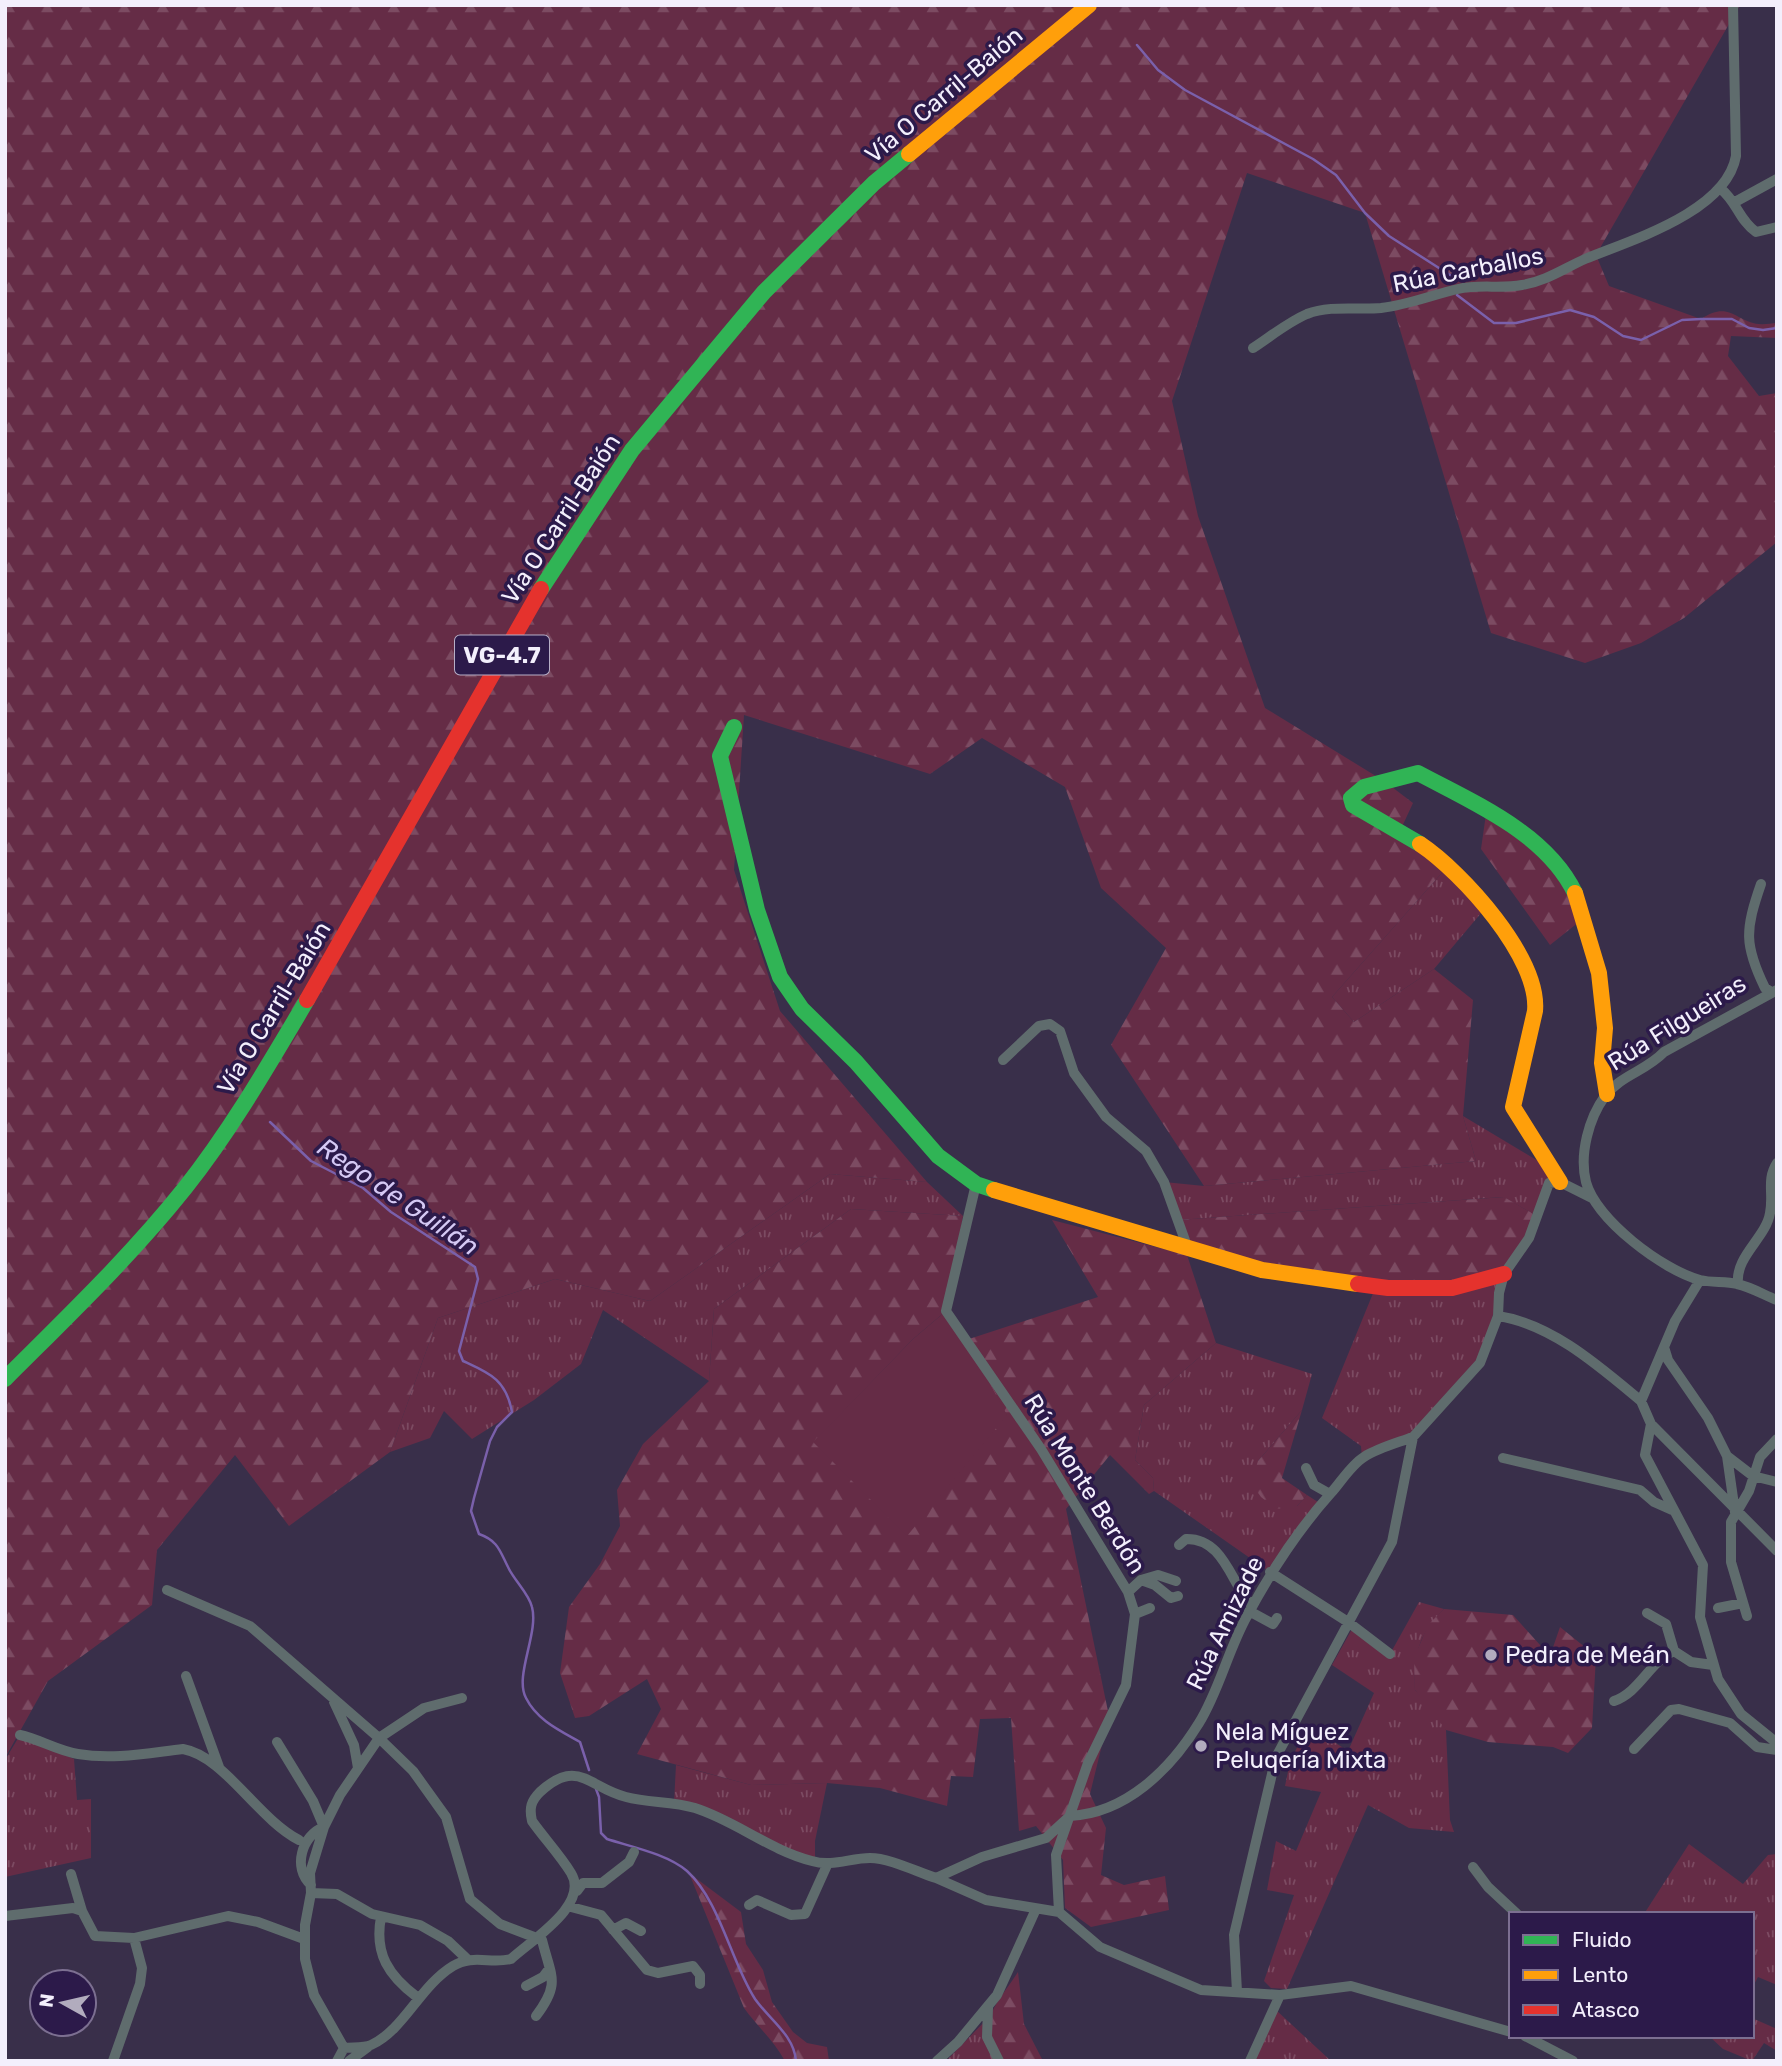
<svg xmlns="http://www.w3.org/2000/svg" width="1782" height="2066" viewBox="0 0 1782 2066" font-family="Rubik,sans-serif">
<defs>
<pattern id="grass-tufts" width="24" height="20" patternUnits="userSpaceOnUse" patternTransform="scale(1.75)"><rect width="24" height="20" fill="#652c46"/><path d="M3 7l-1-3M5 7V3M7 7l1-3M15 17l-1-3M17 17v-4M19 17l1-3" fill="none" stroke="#7c4b62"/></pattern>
<pattern id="forest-firs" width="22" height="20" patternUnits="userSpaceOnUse" patternTransform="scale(1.75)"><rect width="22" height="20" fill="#652c46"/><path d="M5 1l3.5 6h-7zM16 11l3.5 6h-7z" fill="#7c4b62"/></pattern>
</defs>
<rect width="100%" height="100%" fill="#392f4a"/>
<!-- grass -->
<path fill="url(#grass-tufts)" d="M1448,866L1482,912L1434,969L1354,1022L1332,997Z
M1463,1116L1553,1170L1537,1216L1503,1197L1178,1220L1164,1182L1204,1186L1476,1161Z
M830,1174L927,1182L963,1216L851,1209L714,1309L709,1381L603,1310L581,1364L534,1400L472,1439L444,1411L430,1438L390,1452L438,1318L555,1279L650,1301Z
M1504,1274L1480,1363L1413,1437L1362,1458L1361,1446L1322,1418L1376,1286Z
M1216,1343L1312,1374L1302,1410L1258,1461L1297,1506L1307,1495L1321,1504L1270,1572L1154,1491L1153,1478L1135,1460L1144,1405Z
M1419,1602L1444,1609C1418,1635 1414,1654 1415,1690L1439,1716L1446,1730L1450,1820L1454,1832L1409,1828L1368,1805L1287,1989L1271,1988L1264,1981L1294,1895L1267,1890L1276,1841L1296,1851L1321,1792L1285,1786L1290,1762L1308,1725L1348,1751L1374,1693L1332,1665L1352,1629L1390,1654Z
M20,1735L74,1759L77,1800L91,1799V1858L5,1877V1760Z
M676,1765L751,1785L827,1783L815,1841V1862L674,1803Z
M1689,1844L1743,1884L1768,1855L1777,1854V1985L1758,1977L1752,1988V1914H1644Z
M1276,2010L1331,2061H1250Z
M989,2017L999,2061H946Z
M1752,2018L1777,2029V2051L1764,2043L1752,2061L1723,2049L1709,2036H1752Z"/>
<!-- forest -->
<path fill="url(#forest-firs)" d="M5,5H1740L1596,255L1609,286L1701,319C1729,300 1735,321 1759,324C1765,325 1771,323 1777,323V338L1731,336L1728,356L1759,396L1777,393V542L1684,618L1641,643L1585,663L1491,633L1365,213L1247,173L1172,401L1198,516L1265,708L1384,781L1413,803L1400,831L1448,866L1332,997L1354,1022L1434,969L1473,1000L1463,1116L1476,1161L1204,1186L1111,1045L1166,948L1101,888L1065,787L982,738L930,774L744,715L734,870L780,1011L927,1182L830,1174L650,1301L555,1279L438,1318L390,1452L289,1526L235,1455L157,1550L152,1605L48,1681L5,1758Z
M1486,814H1495L1574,890L1584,918L1550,945L1481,849Z
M1504,1197L1537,1216L1504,1274L1452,1288L1376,1286L1187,1246L1178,1220Z
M851,1209L963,1216L946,1311L913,1339L814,1442L966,1340L1098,1297L1052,1220L1187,1255L1216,1343L1144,1405L1135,1460L1153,1478L1154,1491L1149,1494L1110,1455L1066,1509L1109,1716L1090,1794L1106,1828L1101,1875L1124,1885L1165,1876L1169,1910L1091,1927L1065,1908L1063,1860L1036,1826L1019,1831L1011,1718L980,1719L973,1777L951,1776L947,1806L880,1788L827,1783L751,1785L637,1754L661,1709L647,1679L589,1716L575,1718L560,1673L569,1607L600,1564L620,1526L617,1490L643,1444L709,1381L714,1309Z
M1302,1410L1282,1478L1307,1495L1297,1506L1276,1509L1261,1497L1251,1483L1258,1461Z
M1444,1609L1513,1615L1550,1656L1560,1627L1596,1656L1592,1728L1568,1753L1553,1747L1488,1742L1446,1730L1415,1690L1414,1658L1428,1625Z
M689,1873L741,1912L746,1944L763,1970L772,2002L793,2032L807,2043L827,2047L829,2061H785C774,2041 758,2027 744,2008Z
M1018,1972L1024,2024L1043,2061H999C978,2016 994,2009 1018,1972Z"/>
<!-- pitch -->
<path fill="#652c46" d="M946,1311L966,1340L1007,1415L907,1536L813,1442L913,1339Z"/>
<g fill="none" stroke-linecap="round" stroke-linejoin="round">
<!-- stream -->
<path stroke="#7a60ab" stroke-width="2.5" d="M1137,45L1158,70L1185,90L1313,159L1336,175L1365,213L1389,236L1453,277
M1457,295L1494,323H1516L1570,310L1594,317L1623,336L1641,340L1682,320L1701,319H1732L1749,328L1763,330L1777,328
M270,1122L311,1161L363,1188L391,1212L475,1267L478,1279L459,1351L463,1361C489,1373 506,1379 512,1412L497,1427L490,1441L474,1498L471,1511L479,1534C499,1541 500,1552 509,1569C515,1581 529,1594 532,1607C539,1633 514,1676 526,1698C537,1720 559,1730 580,1742L589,1770
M596,1789L599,1797L601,1833L607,1839C632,1847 667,1854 687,1871C720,1901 731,1962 755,1999C769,2019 794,2035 796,2061"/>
<!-- street -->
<path stroke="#5f6c6d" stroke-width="10" d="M1721,189C1737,202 1739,220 1756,232L1777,227
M1735,202L1777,179
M1253,348C1270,337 1288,322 1307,314C1330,305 1357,310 1381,308C1407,305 1432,295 1458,289C1478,284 1501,289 1522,285C1546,281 1563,269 1585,259C1631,240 1726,212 1736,156L1733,5
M1761,884C1745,930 1744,945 1765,988L1770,991
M1777,990L1664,1052C1646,1071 1621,1075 1605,1096C1589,1118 1579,1154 1586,1182C1596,1220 1663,1270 1700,1280C1712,1283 1726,1281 1737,1284C1751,1287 1764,1295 1777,1300
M1003,1060L1039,1026L1050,1024L1060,1031L1074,1073L1106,1117L1146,1151L1164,1182L1187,1246
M976,1184L946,1311L1041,1449L1128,1592L1135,1614L1126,1685L1088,1763L1056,1855L1059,1912
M1700,1280L1675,1321L1641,1401L1651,1424L1645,1455L1703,1565L1700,1617L1718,1679L1741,1714L1777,1743
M1738,1284C1735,1256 1766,1238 1770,1213C1774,1194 1766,1180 1777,1163
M1498,1316C1552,1324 1600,1367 1641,1401
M1664,1347L1668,1360L1708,1418L1727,1456L1753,1476L1777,1482
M1651,1424L1777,1551
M1727,1456L1735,1512
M1503,1458L1640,1490L1654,1502L1672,1510
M1306,1468L1314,1485L1330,1494
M1179,1545L1186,1539C1224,1538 1231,1584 1252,1606
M1270,1572L1348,1622L1390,1654
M1141,1580L1158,1575L1176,1581
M167,1590L250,1626L379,1738L340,1795L324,1827
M1128,1592L1141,1580L1155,1585L1171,1598L1178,1596
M1718,1608L1743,1603
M1249,1611L1273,1624L1277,1618
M1647,1613L1666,1624L1674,1651
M1135,1614L1150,1608
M1747,1616L1731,1562V1522L1749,1491L1760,1457L1777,1439
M186,1676L219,1767
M462,1698L424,1708L379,1738L413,1771L446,1817L470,1899L500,1924L542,1940C551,1977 561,1983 536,2016
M1614,1701C1640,1692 1649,1662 1674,1651L1691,1662L1713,1665
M334,1702L354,1745L358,1768
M20,1735C39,1739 58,1751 78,1754C113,1760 148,1753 183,1749C224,1756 258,1819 299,1840
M277,1742L313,1801L324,1827
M1634,1749L1671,1710L1679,1709L1730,1723L1757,1747L1777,1750
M1070,1816C1126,1813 1170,1770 1199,1723C1219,1691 1228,1650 1247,1616C1271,1571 1297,1531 1331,1493C1341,1482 1351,1465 1364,1457C1378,1448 1397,1443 1413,1437
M1473,1867L1488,1887L1517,1914
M71,1874L82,1911
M311,1885C292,1868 302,1835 324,1827L310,1873L311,1893L305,1925V1959L314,1995L344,2048
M577,1891L583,1883H602L629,1862L634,1852
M311,1893L337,1894L372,1914L420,1925L448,1941L467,1959
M749,1905L757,1900L791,1915L805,1914L828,1863
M571,1907L601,1915L647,1970L658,1973L693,1966L700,1975V1984
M1059,1912L1100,1947L1201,1990L1280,1995L1351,1986L1511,2032
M1059,1912L986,1900L936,1878L982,1857L1046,1838L1070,1816
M5,1916L73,1908L82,1911L95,1936L134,1938L228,1916L258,1922L304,1939
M381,1917C374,1954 389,1976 417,1997
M613,1930L626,1923L641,1931
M526,1986L543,1977L549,1969
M1237,1992L1234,1935L1276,1757L1392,1542L1413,1437L1480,1363L1498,1316L1499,1293L1504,1274L1529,1238L1549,1183L1560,1182L1592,1198
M988,2008L987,2037L999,2061
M1525,2036L1573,2061
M344,2048C353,2047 364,2048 371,2045C404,2030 420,1986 453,1966C472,1954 491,1964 511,1959C533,1939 590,1904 571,1873C560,1855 544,1838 532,1821C529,1808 531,1801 540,1792C578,1757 589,1788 626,1797C648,1803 672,1801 695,1808C736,1821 769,1850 812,1861C832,1867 850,1858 870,1858C890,1858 917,1872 936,1878
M113,2061L140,1984L142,1968L134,1938
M337,2061L344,2048
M349,2061L368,2047
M937,2061L958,2042L997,1995L1036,1909
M1250,2061L1280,1995"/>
<!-- fast -->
<path stroke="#30b455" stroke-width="16" d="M541,589L632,450L764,292L874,183L909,154
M734,727L720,756L757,910L780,977L802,1009L856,1062L938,1156L976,1184L994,1190
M1420,844L1353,805L1351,798L1364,787L1418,773C1474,803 1546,833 1575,893
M5,1379C67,1317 130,1257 185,1188C231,1130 269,1064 307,1000"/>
<!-- slow -->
<path stroke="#ff9f0a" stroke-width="16" d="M909,154L1089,5
M1420,844C1462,872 1540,958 1535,1011L1513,1107L1560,1182
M1575,893L1599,973L1605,1028L1602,1063L1607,1094
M994,1190L1262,1270L1358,1284"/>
<!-- jam -->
<path stroke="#e5322d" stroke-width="16" d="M307,1000L541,589
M1358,1284L1388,1288H1452L1504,1274"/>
</g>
<!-- markers -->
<g fill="#b2acbe" stroke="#2c1a4a" stroke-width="2.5">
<circle cx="1491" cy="1655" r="7"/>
<circle cx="1201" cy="1746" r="7"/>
</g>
<g text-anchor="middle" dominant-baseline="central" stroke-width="7" stroke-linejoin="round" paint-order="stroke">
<!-- shield labels -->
<rect fill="#2c1a4a" stroke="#b7afc7" stroke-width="2" x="455" y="635.5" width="94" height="39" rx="5"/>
<g font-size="23" font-weight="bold" fill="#f3effc">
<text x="502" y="655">VG-4.7</text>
</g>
<!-- street labels -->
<g font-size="24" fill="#f3effc" stroke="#2c1a4a">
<text transform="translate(944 95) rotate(-40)">Vía O Carril-Baión</text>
<text transform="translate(1468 270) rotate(-11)">Rúa Carballos</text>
<text transform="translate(561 519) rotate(-57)">Vía O Carril-Baión</text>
<text transform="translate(274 1008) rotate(-59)">Vía O Carril-Baión</text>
<text transform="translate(1677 1023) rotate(-32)">Rúa Filgueiras</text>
<text transform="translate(1085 1484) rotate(58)">Rúa Monte Berdón</text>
<text transform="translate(1225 1623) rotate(-64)">Rúa Amizade</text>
</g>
<!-- poi labels -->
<g font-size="24" fill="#f3effc" stroke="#2c1a4a" text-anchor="start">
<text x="1505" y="1655">Pedra de Meán</text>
<text x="1215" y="1732">Nela Míguez<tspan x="1215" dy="28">Peluqería Mixta</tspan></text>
</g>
<!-- water labels -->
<g font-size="26" font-style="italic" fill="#d5c9f4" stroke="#2c1a4a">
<text transform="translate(398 1197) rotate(34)">Rego de Guillán</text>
</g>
</g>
<!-- border -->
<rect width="1782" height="2066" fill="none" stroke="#f3effc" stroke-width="14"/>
<!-- legend -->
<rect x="1509" y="1912" width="245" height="126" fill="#2c1a4a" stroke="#7c6f91" stroke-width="2"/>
<rect x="1523" y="1935" width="35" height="10" fill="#30b455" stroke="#7c6f91" stroke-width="2"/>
<text x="1572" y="1947" font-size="21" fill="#f3effc">Fluido</text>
<rect x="1523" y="1970" width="35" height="10" fill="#ff9f0a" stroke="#7c6f91" stroke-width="2"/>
<text x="1572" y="1982" font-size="21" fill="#f3effc">Lento</text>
<rect x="1523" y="2005" width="35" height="10" fill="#e5322d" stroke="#7c6f91" stroke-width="2"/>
<text x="1572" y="2017" font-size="21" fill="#f3effc">Atasco</text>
<!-- north arrow -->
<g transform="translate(63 2003) rotate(278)"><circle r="33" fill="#2c1a4a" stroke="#7c6f91" stroke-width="2"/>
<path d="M0-5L12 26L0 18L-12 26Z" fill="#b2acbe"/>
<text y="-10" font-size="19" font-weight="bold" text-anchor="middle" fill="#f3effc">N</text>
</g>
</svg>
